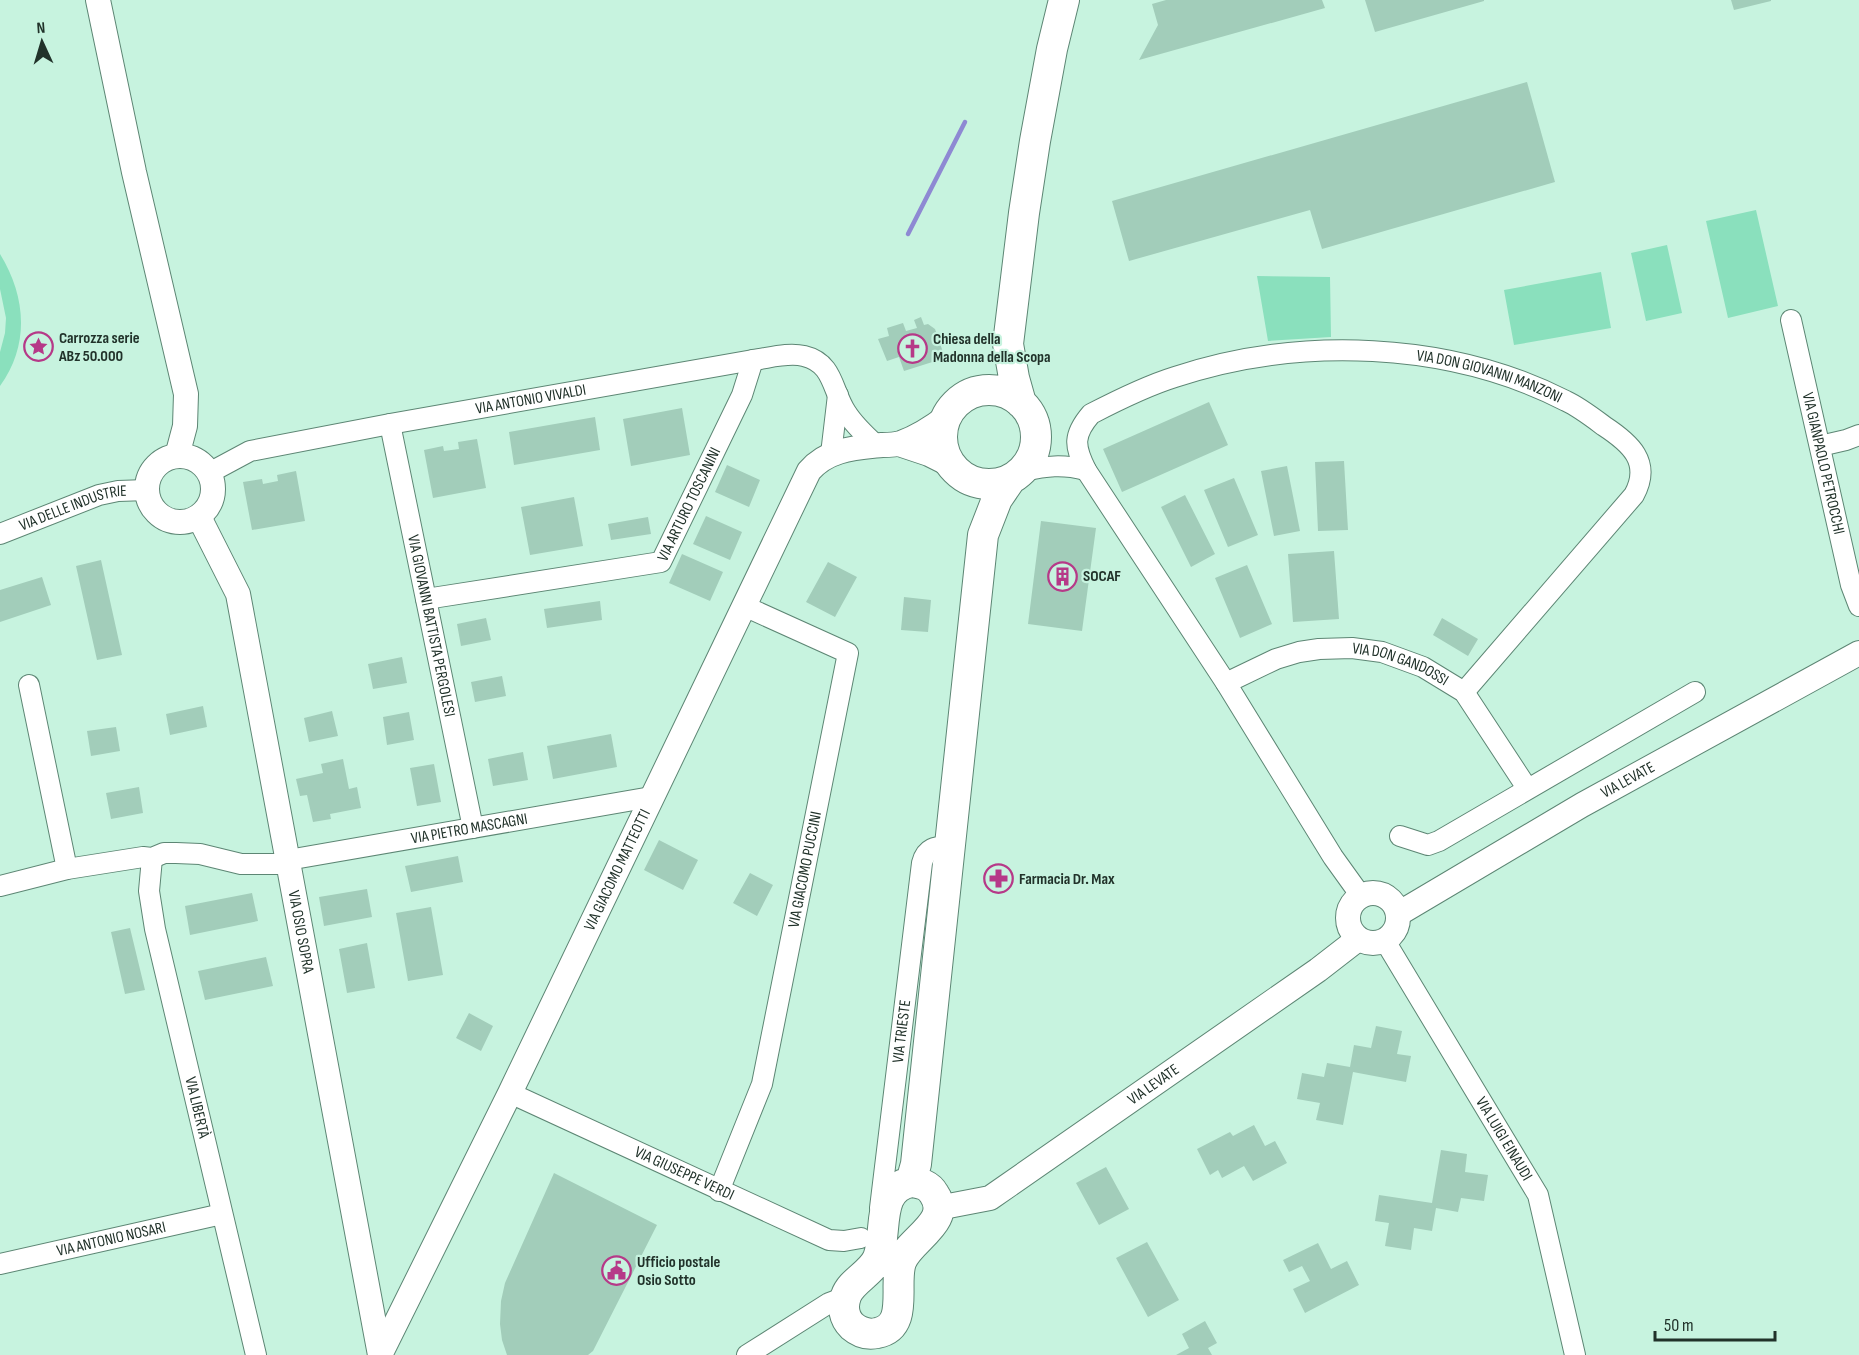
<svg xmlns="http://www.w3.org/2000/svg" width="1859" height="1355" viewBox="0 0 1859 1355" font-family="'Sofia Sans Condensed',sans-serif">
<rect width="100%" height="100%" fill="#c7f3df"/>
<!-- green -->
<path fill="#8ae0bd" d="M1756,210L1778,306L1728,318L1706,221Z
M1667,245L1682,313L1646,321L1631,253Z
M0,254C26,296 30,345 0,386V352L5,333L6,318L0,289Z
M1601,272L1611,328L1514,345L1504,290Z
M1257,276L1330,277L1331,337L1268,341Z"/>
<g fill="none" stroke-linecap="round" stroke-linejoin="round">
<!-- stream -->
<path stroke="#8e89d3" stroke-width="4.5" d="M908,234L965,122"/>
</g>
<!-- building -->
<path fill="#a2cdba" d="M1166,0H1322L1325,8L1139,60L1158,25L1152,4Z
M1365,0H1484V1L1375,32Z
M1731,0H1771V1L1734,10Z
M1527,82L1555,182L1322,249L1310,210L1129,261L1112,201Z
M921,317L924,325L928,324L935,329L945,358L904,371L899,357L887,361L878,339L889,336L887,328L903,323L906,331L917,328L914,320Z
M1209,402L1228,445L1122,492L1103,449Z
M682,408L690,455L631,466L623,419Z
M595,417L600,450L514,465L509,432Z
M477,439L486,488L433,498L424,450L443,446L444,451L459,449L458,442Z
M1344,461L1348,530L1318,531L1315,462Z
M727,465L760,480L749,507L715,492Z
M1287,466L1300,531L1274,536L1261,471Z
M296,471L305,521L252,530L243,482L262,479L263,484L278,481L277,475Z
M1234,478L1258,535L1228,547L1204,490Z
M1185,495L1215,554L1191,567L1161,507Z
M574,497L583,546L530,555L521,507Z
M706,516L742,532L730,560L693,544Z
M648,517L651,534L611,540L608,524Z
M1041,521L1096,528L1082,631L1028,624Z
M1334,551L1339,619L1293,622L1288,554Z
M682,554L723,572L710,601L669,583Z
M101,560L122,655L97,660L76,566Z
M828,562L857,577L835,617L806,602Z
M1247,565L1272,624L1240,638L1215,578Z
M42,577L51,605L0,622V590Z
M904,597L931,600L928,632L901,630Z
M600,601L602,620L547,628L544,609Z
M486,618L491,640L461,646L457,624Z
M1442,618L1478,639L1468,656L1433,635Z
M402,657L407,683L373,689L368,664Z
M502,676L506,696L475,702L471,682Z
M203,706L207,727L170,735L166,714Z
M332,711L338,736L309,742L304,718Z
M409,712L414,740L387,745L383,717Z
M116,727L120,751L91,756L87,731Z
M611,734L617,767L553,779L547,746Z
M523,752L528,780L493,786L488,759Z
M343,759L349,789L357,787L361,808L330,814L331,819L313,822L307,795L300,796L296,779L323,773L321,764Z
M434,764L441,802L417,806L410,768Z
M139,787L143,813L111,819L106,793Z
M659,840L698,860L683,890L644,870Z
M458,856L463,882L411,892L405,866Z
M750,873L773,885L757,916L733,903Z
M367,889L372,917L324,926L319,897Z
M252,893L258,921L190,935L185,906Z
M431,907L443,975L408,981L396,913Z
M130,928L145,990L125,994L111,932Z
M367,943L375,988L347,993L339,949Z
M266,957L273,986L205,1000L198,971Z
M469,1013L493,1026L481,1051L456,1038Z
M1376,1026L1402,1031L1397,1054L1411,1056L1406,1082L1353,1072L1343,1125L1316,1120L1320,1103L1297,1099L1302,1073L1324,1077L1327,1063L1350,1067L1354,1045L1371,1048Z
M1254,1125L1265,1146L1275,1141L1287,1163L1253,1181L1244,1166L1222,1178L1218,1170L1210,1175L1197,1149L1230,1132L1233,1136Z
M1441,1150L1467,1154L1465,1172L1488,1175L1484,1201L1461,1198L1458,1212L1436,1208L1432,1231L1414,1228L1411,1250L1385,1246L1389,1223L1375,1221L1379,1195L1432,1203Z
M1106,1167L1129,1209L1099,1225L1076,1183Z
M554,1173L657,1225L593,1351L588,1355H507L502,1340L500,1324L501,1301L505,1283Z
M1147,1242L1179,1300L1148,1317L1116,1258Z
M1318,1243L1331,1269L1347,1261L1359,1285L1305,1313L1293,1289L1310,1281L1302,1266L1289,1272L1283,1260Z
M1205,1321L1217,1343L1208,1348L1212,1355H1176L1189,1348L1182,1334Z"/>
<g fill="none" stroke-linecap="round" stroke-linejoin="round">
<defs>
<g id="minor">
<path id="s1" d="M1791,320L1851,585L1859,606"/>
<path id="s2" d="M390,424L473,828"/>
<path d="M1820,446L1846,440L1859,435"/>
<path d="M831,454L838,395"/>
<path d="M1023,471C1047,466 1062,464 1086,470"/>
<path id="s3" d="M209,473L250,451L390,424L753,360C769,358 788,352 804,356C834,363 832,391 846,412C854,425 866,436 877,446"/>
<path id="s4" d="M0,534L99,495L118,491L147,490"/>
<path id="s5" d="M426,599L661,562L742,395L753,360"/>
<path id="s6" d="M1226,683L1276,659L1299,652L1319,649L1352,648L1382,652L1423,667L1464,692L1527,788"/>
<path d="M29,685L67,869"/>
<path d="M1400,836L1428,845L1439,841L1695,692"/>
<path id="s7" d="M152,858L149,891L155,929L256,1355"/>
<path id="s8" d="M0,886L67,869L143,857L152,858L164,853H176L200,854L241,864H276L288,860L651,797"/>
<path id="s9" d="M1361,896L1333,857L1226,683L1086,470C1074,446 1073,435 1091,414C1118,400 1146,386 1175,377C1299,336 1449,341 1566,401C1579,407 1592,417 1604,426C1630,443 1652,462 1634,495L1464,692"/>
<path id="s10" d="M1385,941L1538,1195L1575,1355"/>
<path id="s11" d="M510,1093L829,1240L844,1241L861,1238"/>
<path id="s12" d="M719,1191L762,1084L848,653L744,606"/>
<path id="s13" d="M880,1208L922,863C926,848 935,846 950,847"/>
<path id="s14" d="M0,1264L222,1214"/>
<path d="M747,1355L829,1303L845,1297"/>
</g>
<g id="tertiary">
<path d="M98,0L134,172L186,394L185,426L177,456"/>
<path d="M899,444L929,454L951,465"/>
<circle cx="180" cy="489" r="33"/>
<path id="s15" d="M199,517L238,594L380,1355"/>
<circle cx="1373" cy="918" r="25"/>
<path id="s16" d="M1398,914L1582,805L1859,653"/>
<path id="s17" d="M938,1208L990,1198L1318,970L1358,939"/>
<path id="s18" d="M380,1355L510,1093L809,471C828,449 854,448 882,445C888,445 895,445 901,443C917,437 933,427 946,417"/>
</g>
<path id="primary" d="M942 437a47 47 0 1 1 94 0a47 47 0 1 1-94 0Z
M1021,403L1014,378L1008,344L1024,213L1035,141L1052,49L1064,0
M911,1182L916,1164L983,535L997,499L1010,480
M911,1182C921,1183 929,1185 934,1194C953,1222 909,1239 901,1262C893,1284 910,1327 877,1333C868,1335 859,1332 852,1326C844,1318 842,1307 846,1296C851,1281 871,1274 878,1258C888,1232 875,1189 911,1182Z"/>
</defs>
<!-- minor casing -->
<use href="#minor" stroke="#5d8674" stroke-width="22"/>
<!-- tertiary casing -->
<use href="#tertiary" stroke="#5d8674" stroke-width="26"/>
<!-- primary casing -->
<use href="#primary" stroke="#5d8674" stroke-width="32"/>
<!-- minor -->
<use href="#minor" stroke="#fff" stroke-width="20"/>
<!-- tertiary -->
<use href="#tertiary" stroke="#fff" stroke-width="24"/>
<!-- primary -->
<use href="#primary" stroke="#fff" stroke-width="30"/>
</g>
<!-- icons -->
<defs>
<symbol id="sight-ring" viewBox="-11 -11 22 22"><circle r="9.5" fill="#c7f3df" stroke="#b63988" stroke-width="1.5"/><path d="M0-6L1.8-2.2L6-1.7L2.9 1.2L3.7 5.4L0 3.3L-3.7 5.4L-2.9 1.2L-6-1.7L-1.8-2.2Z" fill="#b63988"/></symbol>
<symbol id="church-ring" viewBox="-11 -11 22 22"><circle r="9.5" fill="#c7f3df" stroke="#b63988" stroke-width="1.5"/><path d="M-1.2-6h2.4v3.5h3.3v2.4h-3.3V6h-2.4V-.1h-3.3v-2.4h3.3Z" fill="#b63988"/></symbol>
<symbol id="building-ring" viewBox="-11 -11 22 22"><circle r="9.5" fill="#c7f3df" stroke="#b63988" stroke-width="1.5"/><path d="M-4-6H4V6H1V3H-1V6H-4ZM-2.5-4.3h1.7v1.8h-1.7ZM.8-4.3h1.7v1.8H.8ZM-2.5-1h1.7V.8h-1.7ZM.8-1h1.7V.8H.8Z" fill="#b63988"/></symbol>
<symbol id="pharmacy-ring" viewBox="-11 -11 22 22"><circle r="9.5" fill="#c7f3df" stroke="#b63988" stroke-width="1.5"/><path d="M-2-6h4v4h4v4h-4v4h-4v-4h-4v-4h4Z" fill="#b63988"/></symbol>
<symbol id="civic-ring" viewBox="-11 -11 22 22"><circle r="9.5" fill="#c7f3df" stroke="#b63988" stroke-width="1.5"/><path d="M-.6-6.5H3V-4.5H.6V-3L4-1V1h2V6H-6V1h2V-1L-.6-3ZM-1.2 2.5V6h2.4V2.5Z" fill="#b63988"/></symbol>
</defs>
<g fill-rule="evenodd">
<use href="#sight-ring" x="22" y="330" width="33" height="33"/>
<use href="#church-ring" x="896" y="332" width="33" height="33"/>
<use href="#building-ring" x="1046" y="560" width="33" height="33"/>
<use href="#pharmacy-ring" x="982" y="862" width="33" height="33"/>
<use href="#civic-ring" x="600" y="1254" width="33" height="33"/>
</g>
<g text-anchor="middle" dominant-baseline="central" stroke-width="4.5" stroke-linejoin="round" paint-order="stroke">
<!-- poi labels -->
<g font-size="16" font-weight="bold" fill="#21322a" stroke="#c7f3df" text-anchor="start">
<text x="59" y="338">Carrozza serie<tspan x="59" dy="18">ABz 50.000</tspan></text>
<text x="933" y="339">Chiesa della<tspan x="933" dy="18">Madonna della Scopa</tspan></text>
<text x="1083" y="576">SOCAF</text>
<text x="1019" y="879">Farmacia Dr. Max</text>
<text x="637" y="1262">Ufficio postale<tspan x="637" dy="18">Osio Sotto</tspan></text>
</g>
<!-- street labels -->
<g font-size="16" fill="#21322a" stroke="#c7f3df">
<text stroke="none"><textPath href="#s9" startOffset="981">VIA DON GIOVANNI MANZONI</textPath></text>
<text stroke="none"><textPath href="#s3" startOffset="332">VIA ANTONIO VIVALDI</textPath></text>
<text stroke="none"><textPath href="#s1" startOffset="147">VIA GIANPAOLO PETROCCHI</textPath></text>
<text stroke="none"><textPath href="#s5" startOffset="302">VIA ARTURO TOSCANINI</textPath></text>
<text stroke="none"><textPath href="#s4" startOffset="78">VIA DELLE INDUSTRIE</textPath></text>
<text stroke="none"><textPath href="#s2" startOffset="206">VIA GIOVANNI BATTISTA PERGOLESI</textPath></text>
<text stroke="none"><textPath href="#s6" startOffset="184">VIA DON GANDOSSI</textPath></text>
<text stroke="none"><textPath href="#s16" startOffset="266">VIA LEVATE</textPath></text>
<text stroke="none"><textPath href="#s8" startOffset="478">VIA PIETRO MASCAGNI</textPath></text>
<text stroke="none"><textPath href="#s18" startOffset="540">VIA GIACOMO MATTEOTTI</textPath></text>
<text stroke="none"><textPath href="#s12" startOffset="334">VIA GIACOMO PUCCINI</textPath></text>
<text stroke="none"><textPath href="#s15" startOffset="430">VIA OSIO SOPRA</textPath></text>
<text stroke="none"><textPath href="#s13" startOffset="178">VIA TRIESTE</textPath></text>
<text stroke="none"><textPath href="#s17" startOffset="252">VIA LEVATE</textPath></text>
<text stroke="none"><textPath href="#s7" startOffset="255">VIA LIBERTÀ</textPath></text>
<text stroke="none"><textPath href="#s10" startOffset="231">VIA LUIGI EINAUDI</textPath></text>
<text stroke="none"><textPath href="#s11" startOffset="192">VIA GIUSEPPE VERDI</textPath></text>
<text stroke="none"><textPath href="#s14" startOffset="114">VIA ANTONIO NOSARI</textPath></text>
</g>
</g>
<!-- north arrow -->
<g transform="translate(42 42) rotate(356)" stroke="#c7f3df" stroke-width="4.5" paint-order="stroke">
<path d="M0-4.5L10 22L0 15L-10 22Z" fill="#21322a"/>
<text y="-9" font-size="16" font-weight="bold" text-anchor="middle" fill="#21322a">N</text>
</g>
<!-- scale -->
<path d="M1655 1331v9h120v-9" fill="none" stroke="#21322a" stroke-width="3"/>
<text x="1664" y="1331" font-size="18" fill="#21322a" stroke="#c7f3df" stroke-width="4.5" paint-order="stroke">50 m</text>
</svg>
